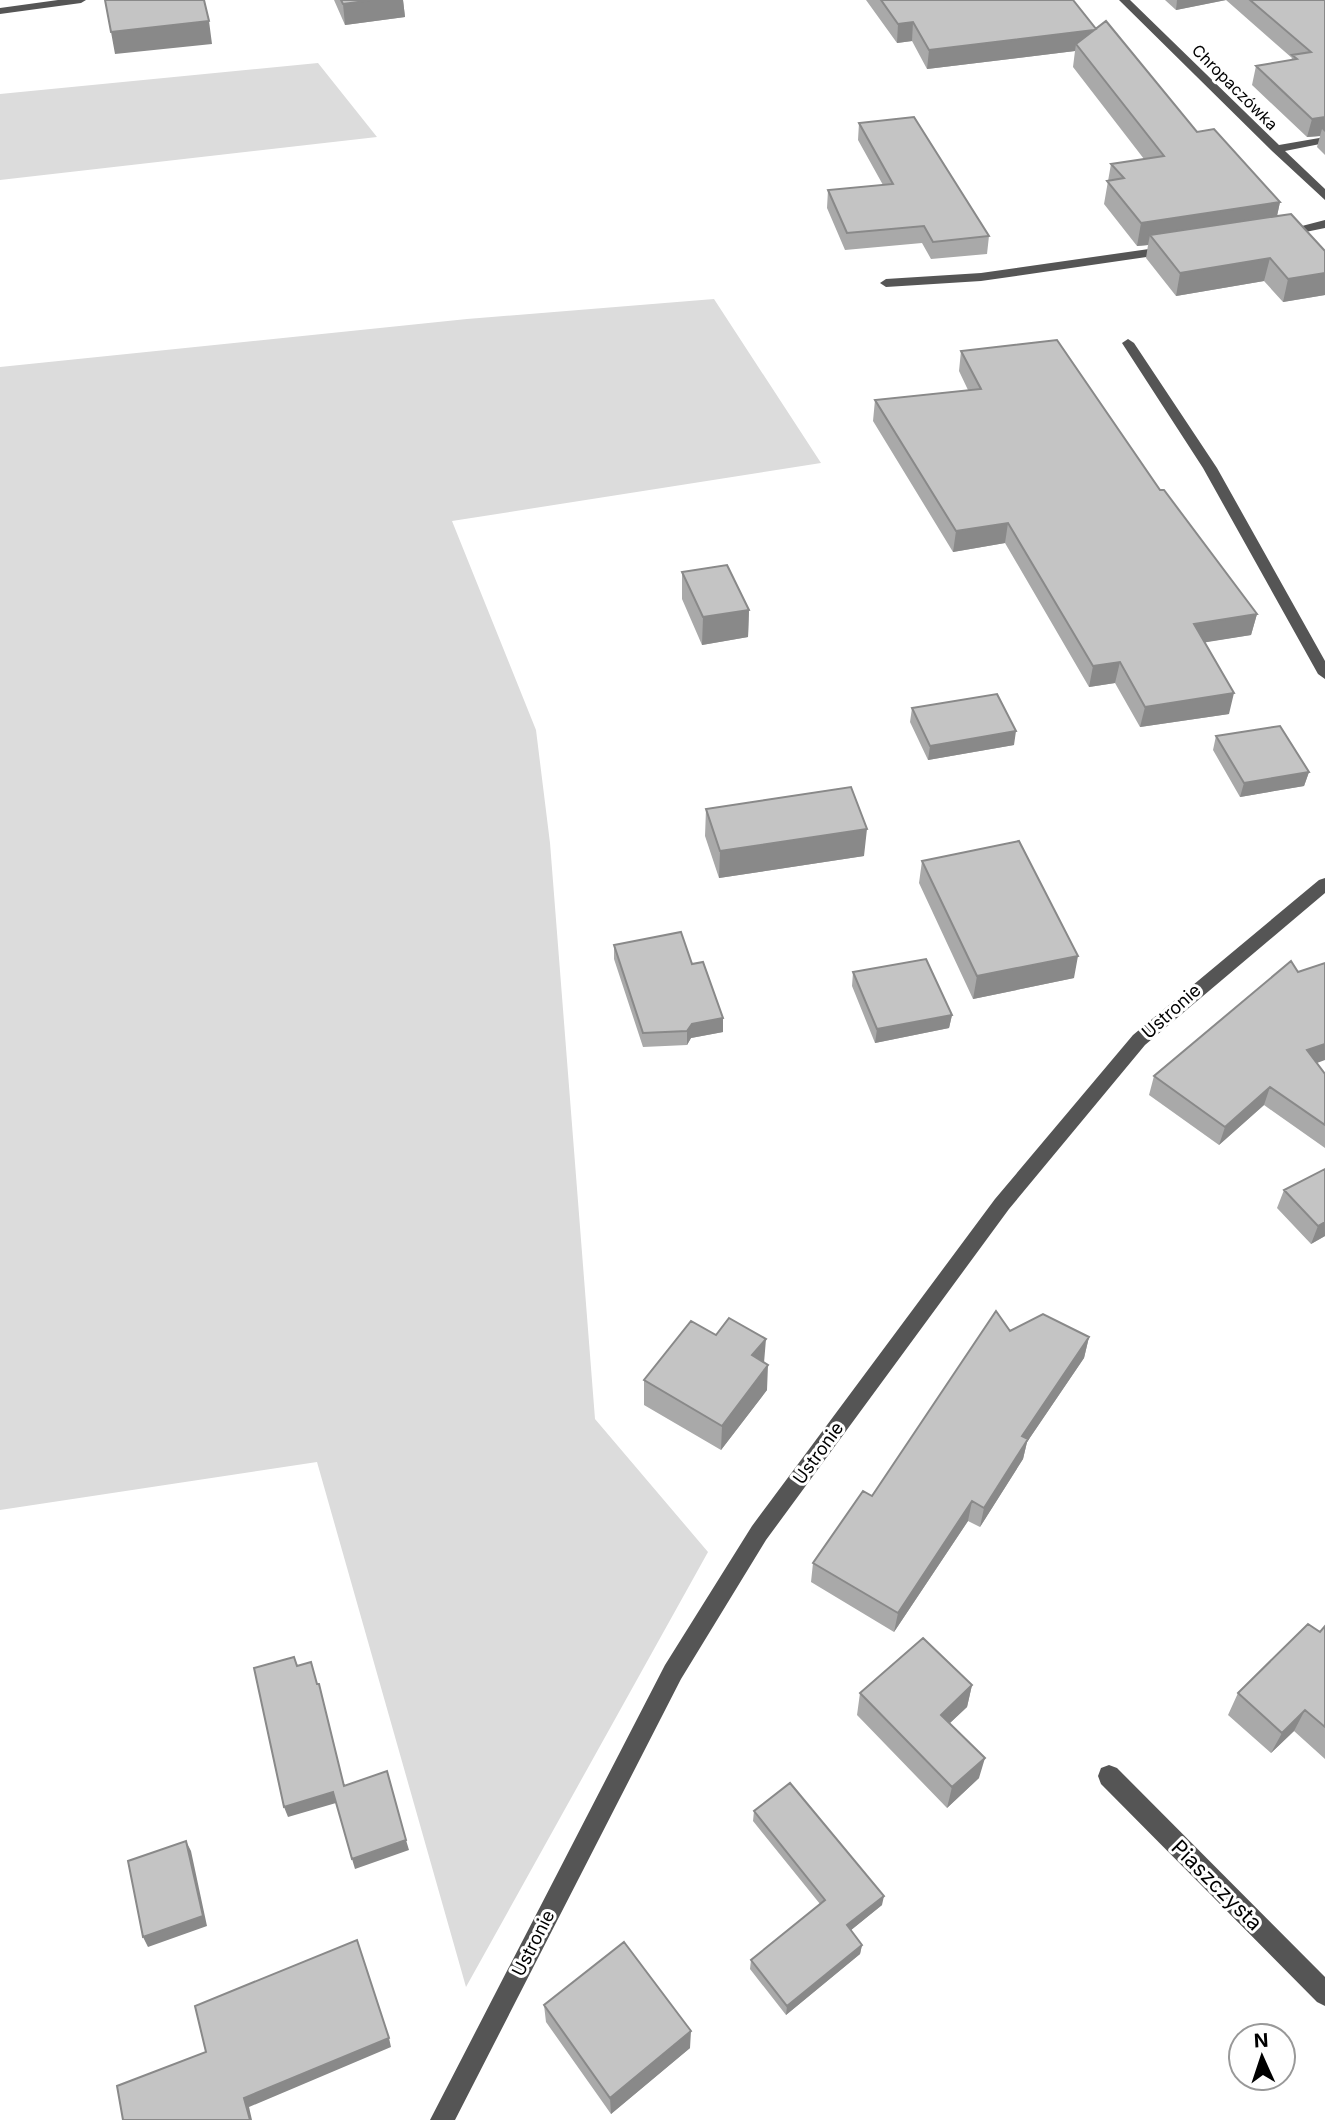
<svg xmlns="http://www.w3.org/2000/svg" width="1325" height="2120" viewBox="0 0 1325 2120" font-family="Inter,sans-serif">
<rect width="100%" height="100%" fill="#fff"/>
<!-- green -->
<path fill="#dcdcdc" d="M318,63L377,137L0,180V94Z
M714,299L821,463L452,521L536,730L550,843L595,1419L708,1552L466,1987L317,1462L0,1510V367L467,319Z"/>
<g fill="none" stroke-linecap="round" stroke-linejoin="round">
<!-- minor -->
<path fill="#555" fill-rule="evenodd" d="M58,0H86L81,3L0,14V8Z
M1119,0H1130L1279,145L1325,137V143L1285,151L1325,189V200L1272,151Z
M1325,220V228L1281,237L1275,233Z
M1170,246L1174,247V253L981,281L886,287L880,283L886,279L981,273Z
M1128,339L1134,343L1217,468L1325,661V679L1318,674L1203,468L1122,343Z
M1325,878V893L1145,1045L1009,1209L766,1540L681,1679L455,2120H430L665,1665L752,1526L995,1199L1133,1035L1319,880Z
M1109,1765L1117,1768L1325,1977V2006L1317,2002L1101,1784L1098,1776L1101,1768Z"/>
</g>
<!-- wall -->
<path fill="#a9a9a9" d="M334,0H403L405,17L345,25Z
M866,0H1073L1096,29L1197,132L1280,202L1277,216L1325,251V295L1283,302L1264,281L1176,296L1146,258L1148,245L1137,246L1104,204L1111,164L1144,159L1073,67L1075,51L927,69L912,41L897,43Z
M1165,0H1325V155L1317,147L1320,136L1307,137L1252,85L1256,66L1291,60L1292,58L1226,0L1176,10Z
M859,123L989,236L987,254L931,259L922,243L845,250L827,208L828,190L883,185L858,140Z
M961,351L1160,490L1257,614L1251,635L1205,642L1229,714L1140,727L1115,683L1089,687L1005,543L953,552L873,421L875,400L968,390L959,371Z
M682,572L749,610L748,637L702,645L682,599Z
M912,708L1014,745L928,760L910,722Z
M1216,736L1309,772L1304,786L1240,797L1213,750Z
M706,809L864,856L719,878L705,836Z
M922,861L1074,978L973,999L919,883Z
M614,945L692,964L723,1018V1032L691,1038L687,1045L643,1047L614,959Z
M853,972L952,1015L949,1028L875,1043L852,986Z
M1317,1063L1325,1074V1148L1264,1105L1219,1145L1149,1095L1154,1076Z
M1325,1169V1236L1311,1244L1277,1208L1284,1190Z
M1010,1331L1089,1337L1084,1358L1027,1442L1023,1459L980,1527L968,1521L894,1632L811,1582L813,1563L872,1496Z
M764,1363L767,1390L721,1450L644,1405V1380Z
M1325,1626V1759L1294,1731L1271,1753L1228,1715L1238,1693L1320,1632Z
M972,1685L967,1707L950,1723L979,1778L947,1808L857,1715L860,1693Z
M754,1811L882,1905L851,1930L862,1945L860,1954L786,2015L750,1969L751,1960L820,1904L753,1821Z
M544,2005L690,2048L611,2114L546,2022Z"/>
<!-- shaded-wall -->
<path fill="#898989" d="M373,0H403L405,17L345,25L343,4Z
M1177,0H1226L1176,10Z
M209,21L212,44L115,54L111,32Z
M913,22L912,41L897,43L898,24Z
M1097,30L1076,44L1075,51L927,69L929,50Z
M1325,117V132L1322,129L1320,136L1307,137L1312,119Z
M1280,202L1275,225L1150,235L1148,245L1137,246L1141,223Z
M1270,258L1264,281L1176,296L1180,273Z
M1325,273V295L1283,302L1288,279Z
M1008,523L1005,543L953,552L956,531Z
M749,610L748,637L702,645L703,617Z
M1257,614L1251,635L1189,645L1194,624Z
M1120,662L1115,683L1089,687L1093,666Z
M1234,693L1229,714L1140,727L1145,707Z
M1016,731L1014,745L928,760L930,746Z
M1309,772L1304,786L1240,797L1244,783Z
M867,829L864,856L719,878L720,851Z
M1078,956L1074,978L973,999L977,976Z
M952,1015L949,1028L875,1043L877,1029Z
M723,1018V1032L691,1038L687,1045V1031L692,1024Z
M1325,1044V1060L1301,1069L1307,1050Z
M1270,1087L1264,1105L1219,1145L1225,1127Z
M1325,1222V1236L1311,1244L1318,1226Z
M1089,1337L1084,1358L1027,1442L1023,1459L980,1527L984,1508L1022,1436Z
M766,1339L764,1363L752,1355Z
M768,1365L767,1390L721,1450L722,1426Z
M972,1501L968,1521L894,1632L898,1613Z
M972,1685L967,1707L936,1736L941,1715Z
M1305,1710L1294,1731L1271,1753L1282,1733Z
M985,1758L979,1778L947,1808L952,1787Z
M333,1792L336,1803L288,1817L284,1807Z
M406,1840L409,1850L355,1869L352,1859Z
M186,1841L191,1851L207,1926L148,1947L143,1937Z
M884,1896L882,1905L845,1935L847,1925Z
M862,1945L860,1954L786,2015L787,2006Z
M691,2031L690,2048L611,2114L610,2098Z
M389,2038L391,2047L249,2107L252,2120H250L244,2098Z"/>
<!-- building -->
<path fill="#c4c4c4" stroke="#898989" stroke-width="2" d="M105,0H204L209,21L111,32Z
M341,0H373L343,4Z
M881,0H1073L1096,29L1094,30L929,50L913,22L898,24Z
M1250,0H1325V117L1312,119L1256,66L1297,59L1292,55L1311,52Z
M1106,21L1197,132L1214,129L1280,202L1141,223L1107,181L1124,178L1111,164L1164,156L1076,44Z
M914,117L989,236L933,242L924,226L847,233L828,190L893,184L859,123Z
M1291,214L1325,251V273L1288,279L1270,258L1180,273L1150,235Z
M1057,340L1160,490H1164L1257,614L1194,624L1234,693L1145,707L1120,662L1093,666L1008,523L956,531L875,400L981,389L961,351Z
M727,565L749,610L703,617L682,572Z
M997,694L1016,731L930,746L912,708Z
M1280,726L1309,772L1244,783L1216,736Z
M851,787L867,829L720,851L706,809Z
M1019,841L1078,956L977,976L922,861Z
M681,932L692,964L703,962L723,1018L692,1024L687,1031L643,1033L614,945Z
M926,959L952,1015L877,1029L853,972Z
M1291,961L1298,972L1325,963V1044L1307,1050L1325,1074V1125L1270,1087L1225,1127L1154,1076Z
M1325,1169V1222L1318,1226L1284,1190Z
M996,1311L1010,1331L1043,1314L1089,1337L1022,1436L1028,1439L984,1508L972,1501L898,1613L813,1563L863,1491L872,1496Z
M729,1318L766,1339L752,1355L768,1365L722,1426L644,1380L691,1321L716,1335Z
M1308,1624L1320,1632L1325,1626V1727L1305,1710L1282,1733L1238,1693Z
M923,1638L972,1685L941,1715L985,1758L952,1787L860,1693Z
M294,1657L297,1666L311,1662L317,1684H319L344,1786L387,1771L406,1840L352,1859L333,1792L284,1807L254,1668Z
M790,1783L884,1896L847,1925L862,1945L787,2006L751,1960L825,1900L754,1811Z
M186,1841L203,1916L143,1937L128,1861Z
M357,1940L389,2038L244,2098L250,2120H123L117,2086L206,2052L195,2006Z
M624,1942L691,2031L610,2098L544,2005Z"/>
<g text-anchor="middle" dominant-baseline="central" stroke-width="6" stroke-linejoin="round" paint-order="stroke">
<!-- far-street labels -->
<g font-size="16" fill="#000" stroke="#fff">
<text transform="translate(1235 87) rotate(45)">Chropaczówka</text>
</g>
<!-- street labels -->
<g font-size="18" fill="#000" stroke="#fff">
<text transform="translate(1171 1011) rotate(-42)">Ustronie</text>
<text transform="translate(818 1453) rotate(-54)">Ustronie</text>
<text transform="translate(533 1943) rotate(-63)">Ustronie</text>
</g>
<!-- near-street labels -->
<g font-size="21" fill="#000" stroke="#fff">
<text transform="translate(1217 1885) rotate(45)">Piaszczysta</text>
</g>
</g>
<!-- north arrow -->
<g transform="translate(1262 2057) rotate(357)"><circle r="33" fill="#ffffff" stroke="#999999" stroke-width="2"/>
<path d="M0-5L12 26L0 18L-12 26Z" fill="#000000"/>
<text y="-10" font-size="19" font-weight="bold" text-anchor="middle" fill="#000000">N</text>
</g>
</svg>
